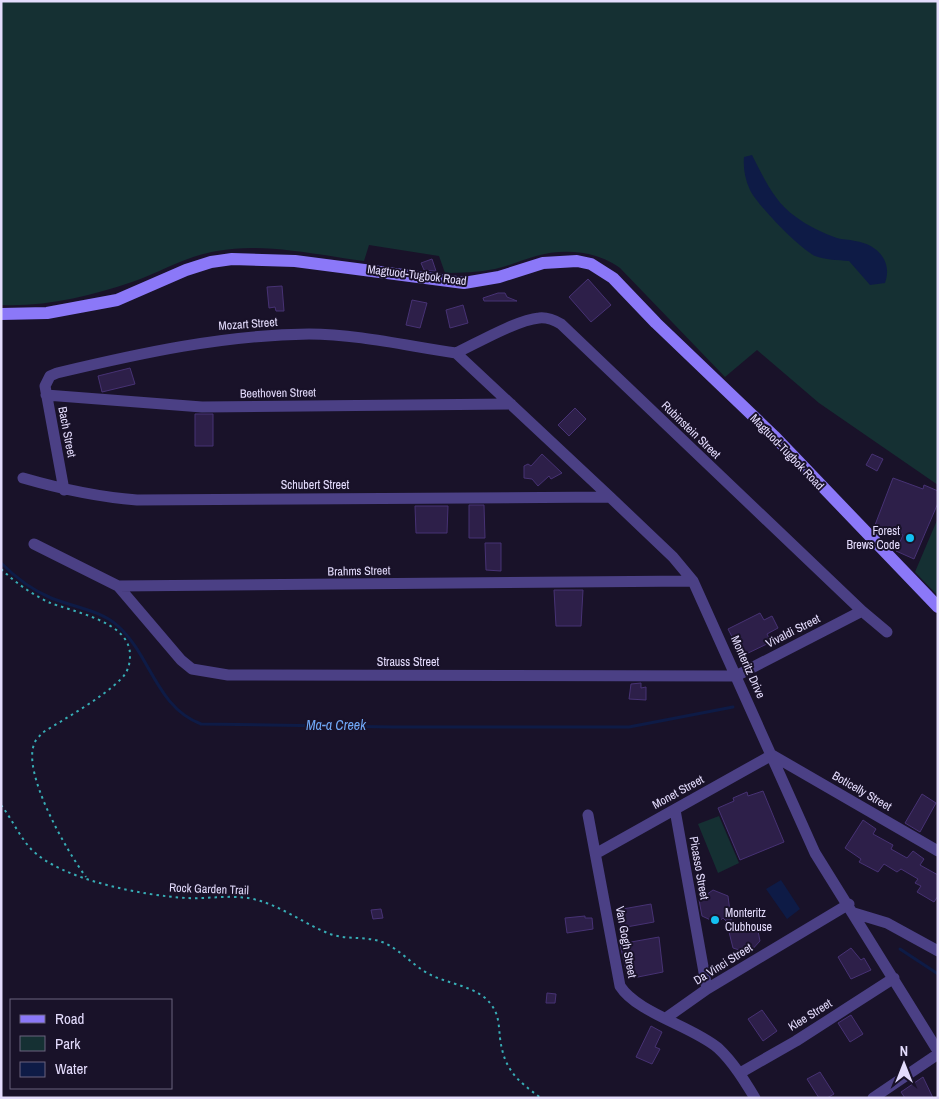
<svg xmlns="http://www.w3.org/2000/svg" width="939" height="1099" viewBox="0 0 939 1099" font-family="'Archivo Narrow',sans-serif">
<rect width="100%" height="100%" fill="#191229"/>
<!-- green -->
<path fill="#153033" d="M1,1H938V485L819,403L757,350L725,377L620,268C597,251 564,248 536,256C522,260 509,266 495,269C479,272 462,273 445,273L439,256L369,245L364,261C317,255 264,242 217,251C186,256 161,272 132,282C91,296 45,307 1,305Z
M938,518V596L915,572Z
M719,816L739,863L718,873L698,824Z"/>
<!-- water -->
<path fill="#0e1b46" d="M752,155C764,178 774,202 796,217C808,226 823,233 837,238C842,240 849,239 855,241C877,244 893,261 885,283L870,285L849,261C838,260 825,260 815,256C800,249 757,205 750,190C745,179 743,168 744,157Z
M781,880L800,909L787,919L766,889Z"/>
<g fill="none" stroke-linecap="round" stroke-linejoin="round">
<!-- stream -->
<path stroke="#0e1b46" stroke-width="3" d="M1,563C16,578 32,590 51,598C73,607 100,610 118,626C151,656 156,707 201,724L392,727H629L733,707
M900,949L938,974"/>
</g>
<!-- building -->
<path fill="#2d1f49" stroke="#473274" d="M432,259L436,271L424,270L421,263Z
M588,279L611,305L591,322L569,297Z
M282,286L284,311H276L275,307L269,308L267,287Z
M498,293H505L507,297L517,301H484L483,298Z
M412,300L427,303L420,328L406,325Z
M463,305L468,323L450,328L446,310Z
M130,368L135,384L102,392L98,376Z
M575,408L586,419L569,436L558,425Z
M195,414H213V446H195Z
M542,454L562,473L551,479L549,476L538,486L532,479L524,478V466L528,464L531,466Z
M872,454L883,459L877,471L866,465Z
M893,478L923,489L924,485L938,491V503L914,559L896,551L903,535L875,525Z
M469,505H484L485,538H469Z
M415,506H448L447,533H416Z
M485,543H501V571L486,570Z
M554,590H583L581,626H556Z
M760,613L764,620L772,616L778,628L767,634L771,642L742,656L728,629Z
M641,683V688L646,687V700L629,699L631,684Z
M763,791L784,842L740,860L718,808L734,801L733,798L747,792L748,796Z
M922,794L936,803L920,832L905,823Z
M863,820L876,829L873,834L893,845L891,849L907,858L913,851L924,859L920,865L938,875V896L934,902L917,892L921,886L915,883L918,879L901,869L897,872L884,864L878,872L859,862L861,859L845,848Z
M713,890L728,896L732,927L723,918L717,923L702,916L699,900Z
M651,904L654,922L621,928L617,910Z
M381,909L383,918L373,919L371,910Z
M585,916V918H592L593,929L567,933L565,918Z
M741,921L757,926L760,941L749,953L733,948L729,932Z
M659,937L663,972L628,979L620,944Z
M851,948L861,960L864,958L871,970L851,979L838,957Z
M547,993L556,994L555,1003H546Z
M762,1010L777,1031L763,1041L748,1019Z
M851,1015L863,1034L850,1042L838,1023Z
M651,1026L662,1032L655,1047L660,1049L652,1064L636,1057Z
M820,1072L834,1094L827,1098H819L807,1079Z
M923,1077L933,1098H905L901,1092Z"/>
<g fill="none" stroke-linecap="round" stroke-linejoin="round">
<!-- path -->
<path stroke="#37adb6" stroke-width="2" stroke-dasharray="2.5 4" stroke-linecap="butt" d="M1,569C16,583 30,593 48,602C72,612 130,621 130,655C130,664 128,672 121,679C102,698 66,718 42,733C40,736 36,739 35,742C20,771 68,853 86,877
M1,805C12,819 19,836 31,849C61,880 145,896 187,898C207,899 228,895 248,898C278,903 302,923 330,934C347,940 366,936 382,942C400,949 412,965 429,974C449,985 482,986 494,1009C499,1017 499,1029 500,1038C504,1069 516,1080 541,1098"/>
<!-- street -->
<path stroke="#4b4085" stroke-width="11" d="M456,353L610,497L673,557L693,581L815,853L938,1051
M456,353C477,343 517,320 539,318C547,317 554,320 561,324L862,611L887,632
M46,395L202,407L511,404
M23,478C61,489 98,497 137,500L610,497
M64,490L45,386L50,376L57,373C141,353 223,335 309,334C357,334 408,346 456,353
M34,544L118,586L693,581
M118,586L181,660L192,669L228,675L736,676L862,611
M675,810L707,989
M588,815L620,986C637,1013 692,1026 718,1048C733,1062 744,1080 755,1098
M597,853L772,755L938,851
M854,913L887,923L938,951
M666,1018L707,989L849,904
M740,1073L796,1041L894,978
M873,1098L938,1054"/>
<!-- secondary -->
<path stroke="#8b78f8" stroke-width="12" d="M1,314L47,313L117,300L186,270L211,262L232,259L295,261L464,283L499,277L543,263L577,261L591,264L613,278L656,323L774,436L938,607"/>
</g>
<!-- markers -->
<g fill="#13c0f2" stroke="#191229" stroke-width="2">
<circle cx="910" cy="538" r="5"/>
<circle cx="715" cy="920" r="5"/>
</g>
<g text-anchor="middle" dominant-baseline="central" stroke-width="4" stroke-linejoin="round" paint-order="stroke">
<!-- street labels -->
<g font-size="12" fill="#e4dcfd" stroke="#191229">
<text transform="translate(417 275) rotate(7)">Magtuod-Tugbok Road</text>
<text transform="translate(248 324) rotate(-4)">Mozart Street</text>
<text transform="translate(278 393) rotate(-1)">Beethoven Street</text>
<text transform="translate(691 430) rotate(44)">Rubinstein Street</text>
<text transform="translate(67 432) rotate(79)">Bach Street</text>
<text transform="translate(787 452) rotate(46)">Magtuod-Tugbok Road</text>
<text x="315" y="485">Schubert Street</text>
<text transform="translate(359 571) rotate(-1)">Brahms Street</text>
<text transform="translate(793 631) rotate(-27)">Vivaldi Street</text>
<text x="408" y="662">Strauss Street</text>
<text transform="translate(748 667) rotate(66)">Monteritz Drive</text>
<text transform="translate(862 791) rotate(30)">Boticelly Street</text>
<text transform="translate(678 792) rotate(-29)">Monet Street</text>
<text transform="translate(699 868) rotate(80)">Picasso Street</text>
<text transform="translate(209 889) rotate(2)">Rock Garden Trail</text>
<text transform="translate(626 942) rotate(80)">Van Gogh Street</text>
<text transform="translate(723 964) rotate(-32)">Da Vinci Street</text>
<text transform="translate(810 1015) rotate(-32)">Klee Street</text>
</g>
<!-- poi labels -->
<g font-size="12" fill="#e4dcfd" stroke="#191229" text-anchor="end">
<text x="900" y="531">Forest<tspan x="900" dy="14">Brews Code</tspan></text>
<text x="725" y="913" text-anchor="start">Monteritz<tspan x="725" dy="14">Clubhouse</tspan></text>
</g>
<!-- water labels -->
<g font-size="14" font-style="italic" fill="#70a8f7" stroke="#191229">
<text x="336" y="725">Ma-a Creek</text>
</g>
</g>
<!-- border -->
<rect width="939" height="1099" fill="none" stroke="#e4dcfd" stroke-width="5"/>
<!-- legend -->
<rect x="10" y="999" width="162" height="90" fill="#191229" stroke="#6a637e"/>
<rect x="20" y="1015" width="25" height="8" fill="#8b78f8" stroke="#6a637e"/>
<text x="55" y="1024" font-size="15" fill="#e4dcfd">Road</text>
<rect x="20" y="1036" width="25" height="15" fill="#153033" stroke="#6a637e"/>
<text x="55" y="1049" font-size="15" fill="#e4dcfd">Park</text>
<rect x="20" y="1062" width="25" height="15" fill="#0e1b46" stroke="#6a637e"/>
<text x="55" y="1074" font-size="15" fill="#e4dcfd">Water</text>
<!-- north arrow -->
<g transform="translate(904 1064)" stroke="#191229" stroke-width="4" paint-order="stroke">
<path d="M0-4L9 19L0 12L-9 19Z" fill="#e4dcfd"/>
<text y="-8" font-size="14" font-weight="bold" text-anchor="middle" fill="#e4dcfd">N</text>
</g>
</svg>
